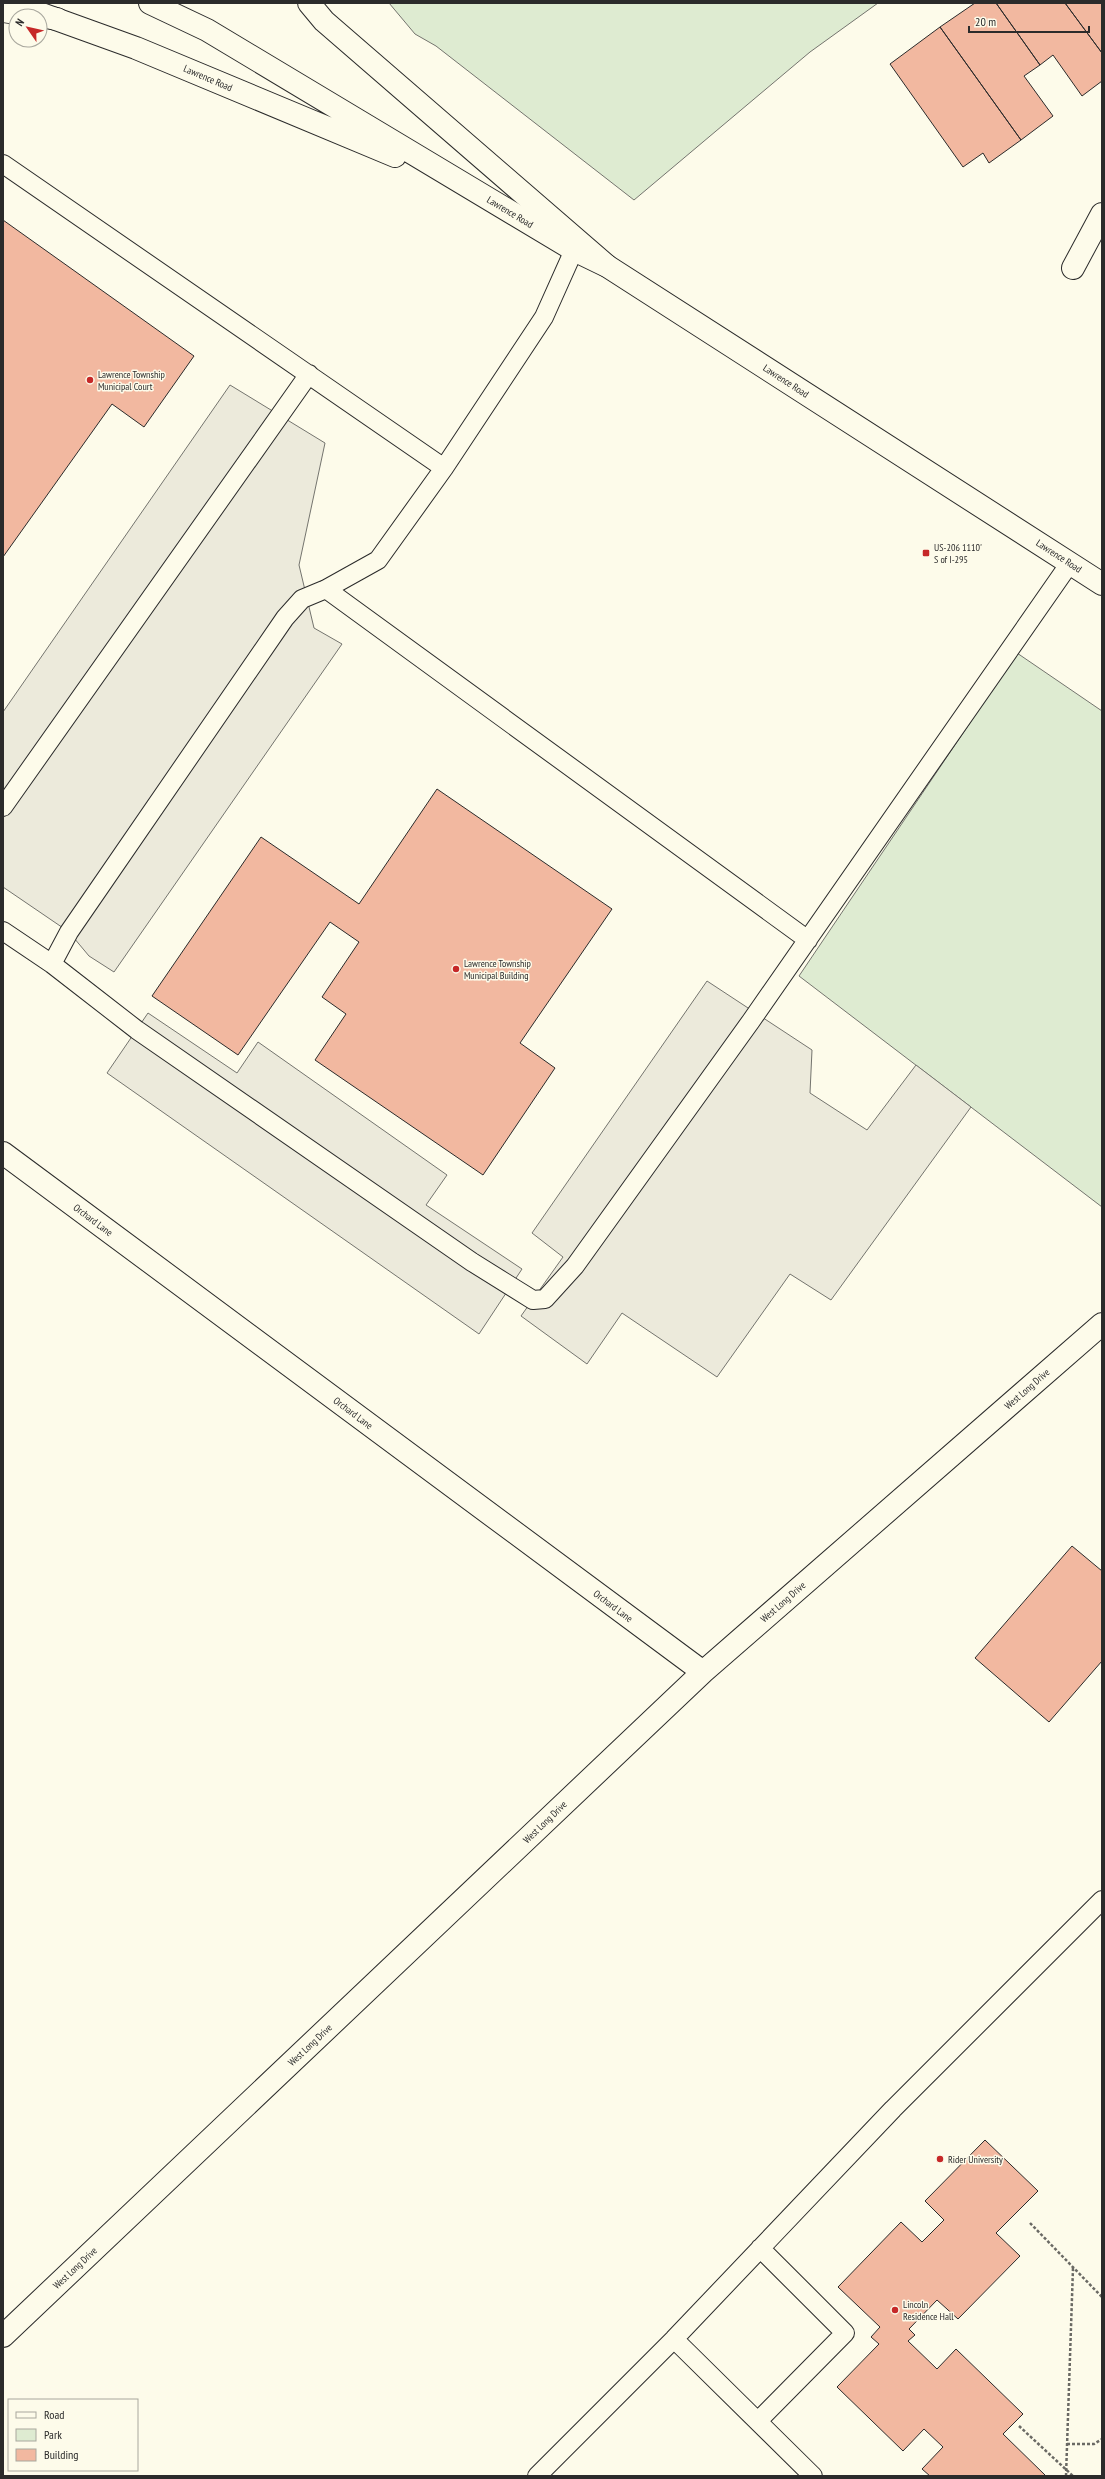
<svg xmlns="http://www.w3.org/2000/svg" width="1105" height="2479" viewBox="0 0 1105 2479" font-family="'PT Sans Narrow',sans-serif">
<rect width="100%" height="100%" fill="#fdfbea"/>
<!-- green -->
<path fill="#deebd1" stroke="#74746e" d="M389,3H878L810,52L634,200L436,46L415,34Z
M1017,653L1102,711V1207L799,976Z"/>
<!-- parking -->
<path fill="#eceadb" stroke="#74746e" d="M230,385L325,443L299,565L314,628L342,644L114,972L89,956L69,932L3,887V712Z
M707,981L812,1050L810,1093L867,1130L916,1065L971,1107L831,1300L790,1274L717,1377L622,1313L587,1364L521,1316L563,1257L532,1233Z
M148,1013L237,1073L258,1042L447,1175L426,1205L522,1269L479,1334L107,1073Z"/>
<!-- building -->
<path fill="#f2b8a0" stroke="#2b2b2b" d="M975,3H996L1040,65L1024,76L1053,116L1021,140L940,27Z
M996,3H1065L1102,53V81L1082,96L1053,55L1040,65Z
M1065,3H1102V53Z
M940,27L1021,140L989,163L983,153L963,167L890,64Z
M3,220L194,356L144,427L112,404L3,557Z
M437,789L612,909L520,1043L555,1068L483,1175L315,1060L346,1014L322,997L359,942L330,922L238,1055L152,996L261,837L359,904Z
M1072,1546L1102,1571V1661L1049,1722L975,1658Z
M985,2140L1038,2191L996,2233L1020,2256L958,2319L937,2300L909,2329L915,2335L908,2341L937,2369L956,2349L1023,2414L1003,2434L1045,2475L1043,2476H930L922,2469L943,2447L924,2429L903,2451L837,2387L879,2344L871,2337L880,2327L838,2287L901,2222L922,2242L944,2220L925,2201Z"/>
<g fill="none" stroke-linecap="round" stroke-linejoin="round">
<defs>
<path id="lane" d="M3,164L444,468
M326,589L808,940
M3,807L309,374
M3,931L52,964L137,1030L472,1262L533,1300L545,1299L575,1266L751,1021L1070,563
M52,964L69,932L285,618L302,599L326,589L378,560L444,468L544,317L574,250
M674,2339L813,2476
M758,2421L845,2333L760,2248
M537,2476L674,2339L893,2109L1102,1900"/>
<path id="street" d="M1073,268L1102,214
M3,1153L703,1672
M3,2336L703,1672L1102,1324"/>
<path id="primary" d="M150,3L207,30L574,250L607,266L1102,584
M39,13L136,48L395,156"/>
<path id="highway" d="M309,3L324,21L607,266
M3,11L37,16
M40,16L57,19"/>
</defs>
<!-- lane casing -->
<use href="#lane" stroke="#2b2b2b" stroke-width="20"/>
<!-- street casing -->
<use href="#street" stroke="#2b2b2b" stroke-width="24"/>
<!-- primary casing -->
<use href="#primary" stroke="#2b2b2b" stroke-width="24"/>
<!-- highway casing -->
<use href="#highway" stroke="#2b2b2b" stroke-width="24"/>
<!-- path -->
<path stroke="#6a6964" stroke-width="2.5" stroke-dasharray="3 2" stroke-linecap="butt" d="M1030,2223L1102,2297
M1019,2426L1073,2476
M1067,2444H1094L1102,2439
M1066,2476L1073,2268"/>
<!-- lane -->
<use href="#lane" stroke="#fdfbea" stroke-width="18"/>
<!-- street -->
<use href="#street" stroke="#fdfbea" stroke-width="22"/>
<!-- primary -->
<use href="#primary" stroke="#fdfbea" stroke-width="22"/>
<!-- highway -->
<use href="#highway" stroke="#fdfbea" stroke-width="22"/>
</g>
<!-- markers -->
<g fill="#c62828" stroke="#fdfbea" stroke-width="1.5">
<circle cx="90" cy="380" r="4"/>
<rect x="922" y="549" width="8" height="8" rx="2"/>
<circle cx="456" cy="969" r="4"/>
<circle cx="940" cy="2159" r="4"/>
<circle cx="895" cy="2310" r="4"/>
</g>
<g text-anchor="middle" dominant-baseline="central" stroke-width="3" stroke-linejoin="round" paint-order="stroke">
<!-- street labels -->
<g font-size="10" fill="#2b2b2b" stroke="#fdfbea">
<text transform="translate(208 78) rotate(23)">Lawrence Road</text>
<text transform="translate(510 212) rotate(31)">Lawrence Road</text>
<text transform="translate(786 381) rotate(33)">Lawrence Road</text>
<text transform="translate(1059 556) rotate(33)">Lawrence Road</text>
<text transform="translate(93 1220) rotate(37)">Orchard Lane</text>
<text transform="translate(1027 1389) rotate(-41)">West Long Drive</text>
<text transform="translate(353 1413) rotate(37)">Orchard Lane</text>
<text transform="translate(783 1602) rotate(-41)">West Long Drive</text>
<text transform="translate(613 1606) rotate(37)">Orchard Lane</text>
<text transform="translate(545 1822) rotate(-44)">West Long Drive</text>
<text transform="translate(310 2045) rotate(-43)">West Long Drive</text>
<text transform="translate(75 2268) rotate(-43)">West Long Drive</text>
</g>
<!-- poi labels -->
<g font-size="10" fill="#2b2b2b" stroke="#fdfbea" text-anchor="start">
<text x="98" y="374">Lawrence Township<tspan x="98" dy="12">Municipal Court</tspan></text>
<text x="934" y="547">US-206 1110'<tspan x="934" dy="12">S of I-295</tspan></text>
<text x="464" y="963">Lawrence Township<tspan x="464" dy="12">Municipal Building</tspan></text>
<text x="948" y="2159">Rider University</text>
<text x="903" y="2304">Lincoln<tspan x="903" dy="12">Residence Hall</tspan></text>
</g>
</g>
<!-- border -->
<rect width="1105" height="2479" fill="none" stroke="#2b2b2b" stroke-width="8"/>
<!-- legend -->
<rect x="8" y="2399" width="130" height="72" fill="#fdfbea" stroke="#a9a89e"/>
<rect x="16" y="2412" width="20" height="6" fill="#fdfbea" stroke="#a9a89e"/>
<text x="44" y="2419" font-size="12" fill="#2b2b2b">Road</text>
<rect x="16" y="2429" width="20" height="12" fill="#deebd1" stroke="#a9a89e"/>
<text x="44" y="2439" font-size="12" fill="#2b2b2b">Park</text>
<rect x="16" y="2449" width="20" height="12" fill="#f2b8a0" stroke="#a9a89e"/>
<text x="44" y="2459" font-size="12" fill="#2b2b2b">Building</text>
<!-- north arrow -->
<g transform="translate(28 28) rotate(304)"><circle r="19" fill="#fdfbea" stroke="#a9a89e"/>
<path d="M0-3L7 15L0 10L-7 15Z" fill="#c62828"/>
<text y="-6" font-size="11" font-weight="bold" text-anchor="middle" fill="#2b2b2b">N</text>
</g>
<!-- scale -->
<path d="M969 26v6h120v-6" fill="none" stroke="#2b2b2b" stroke-width="2"/>
<text x="975" y="26" font-size="12" fill="#2b2b2b" stroke="#fdfbea" stroke-width="3" paint-order="stroke">20 m</text>
</svg>
